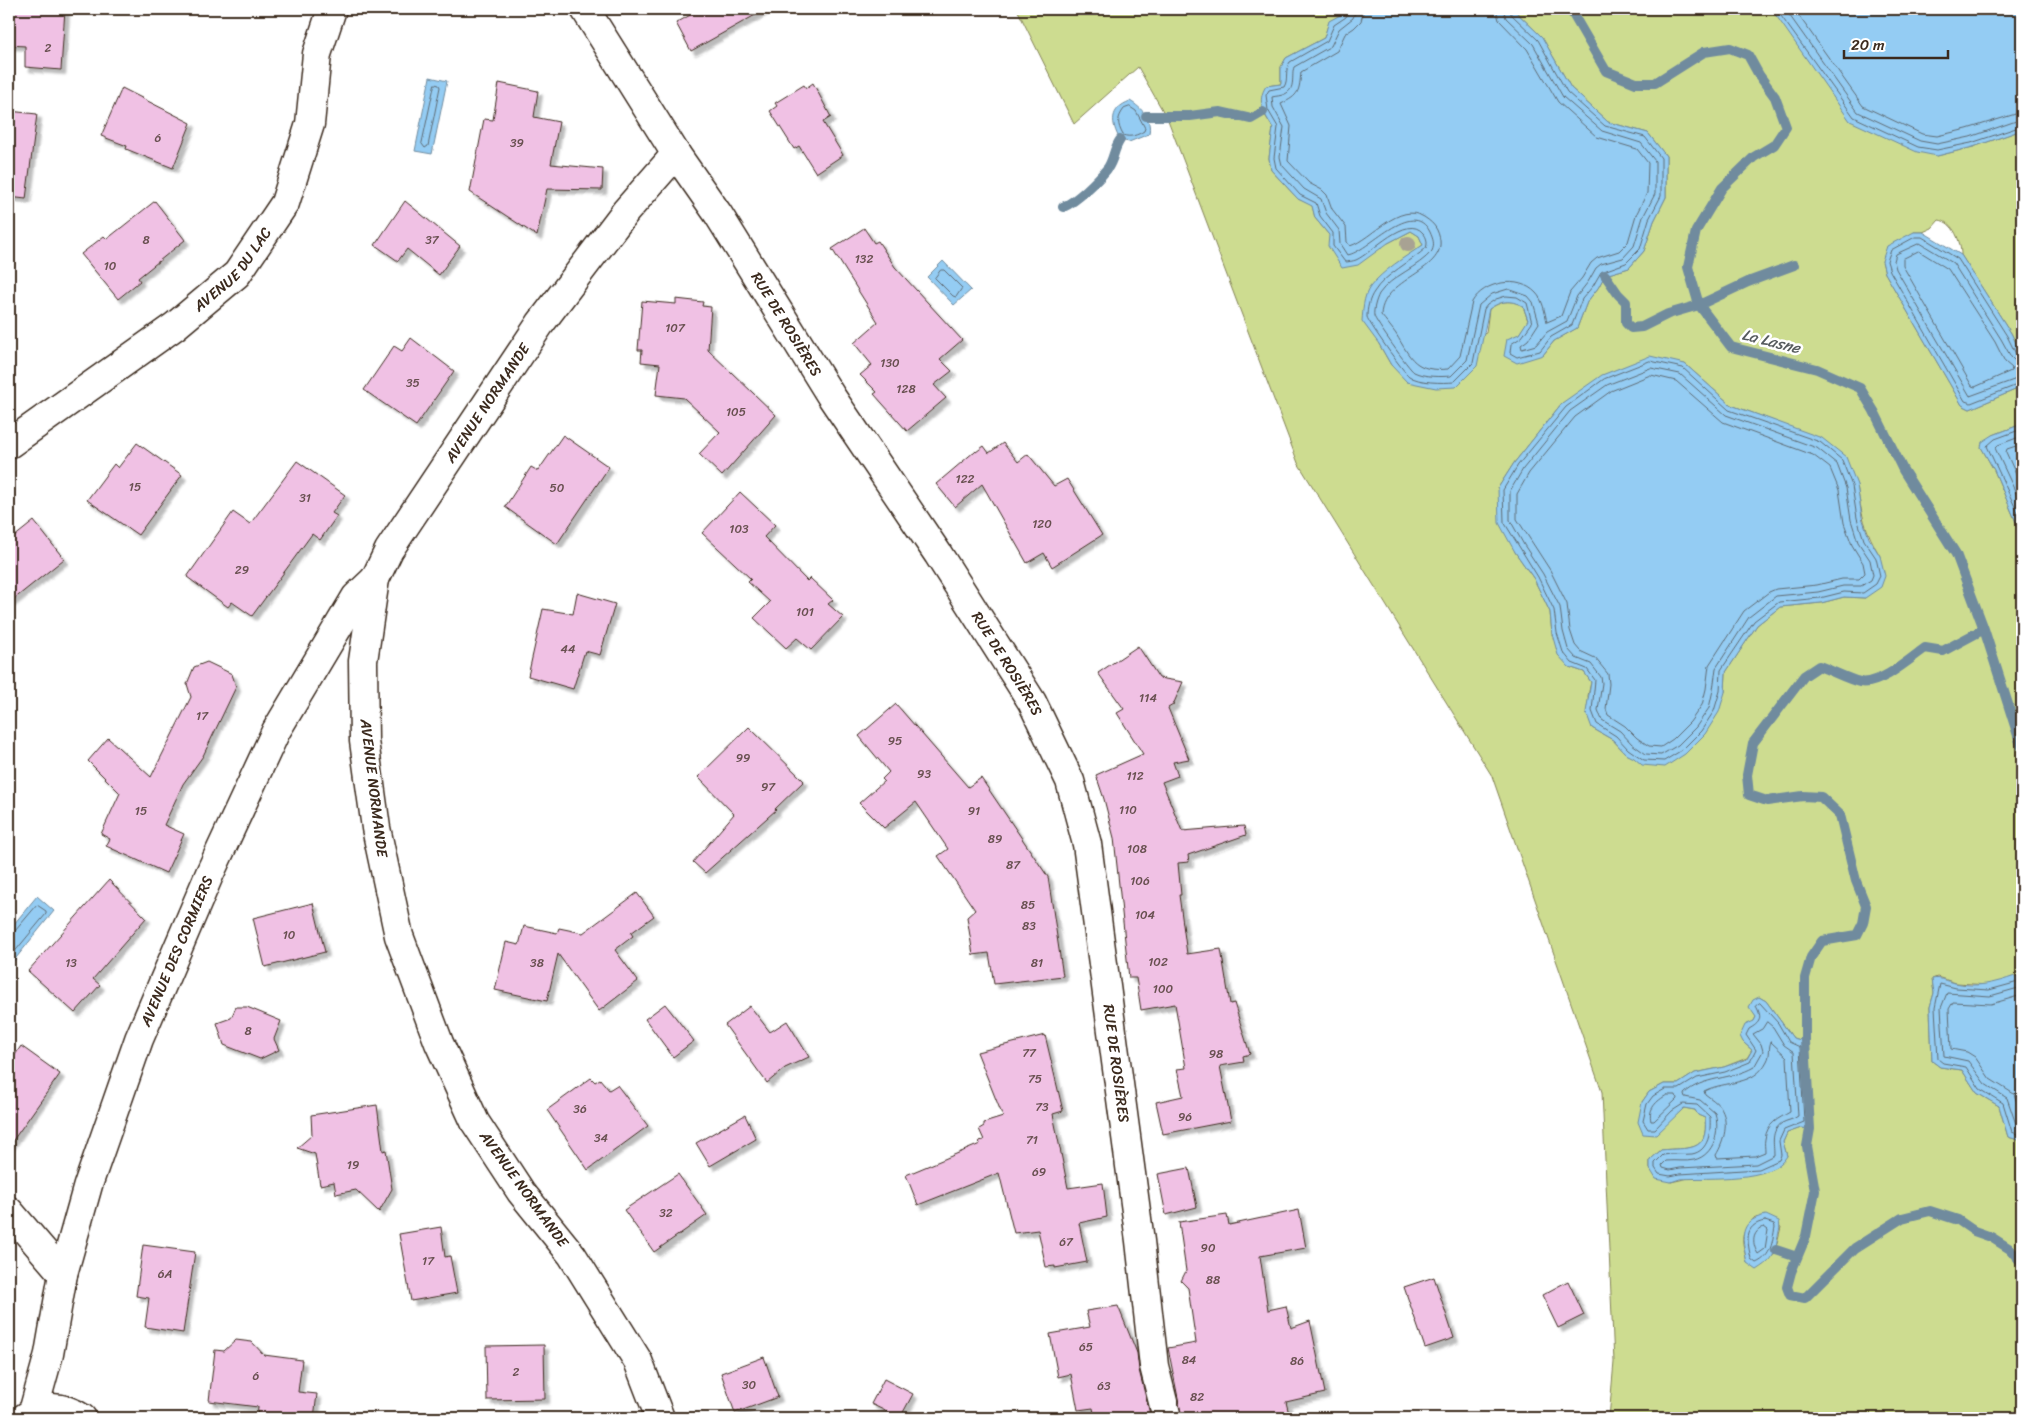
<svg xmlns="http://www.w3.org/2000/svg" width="2031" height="1427" viewBox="0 0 2031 1427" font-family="Sriracha,sans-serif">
<defs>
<filter id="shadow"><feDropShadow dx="4.5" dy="4.5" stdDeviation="1" flood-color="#0004"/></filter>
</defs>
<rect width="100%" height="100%" fill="#fff"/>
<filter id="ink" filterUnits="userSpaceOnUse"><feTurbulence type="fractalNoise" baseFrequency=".02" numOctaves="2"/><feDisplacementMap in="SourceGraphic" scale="10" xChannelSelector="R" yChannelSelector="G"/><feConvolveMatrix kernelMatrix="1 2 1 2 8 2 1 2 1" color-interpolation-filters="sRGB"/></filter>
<g filter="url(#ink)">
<!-- green -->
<path fill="#cddc90" stroke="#848357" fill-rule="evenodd" d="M1017,9H1346L1342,14L1329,22L1324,38L1286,58L1281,67V84L1266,86L1263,112L1273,128L1269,158L1271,170L1298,199L1312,205L1315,218L1329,235L1388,243L1411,231L1419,236L1423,245L1396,264L1379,344L1391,365L1486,333L1489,309C1502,301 1509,299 1523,306L1528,321L1519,334L1543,355L1554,341L1577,328L1587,302L1598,288L1605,275L1629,268L1644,251L1654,221L1666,197V156L1648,133L1608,122L1571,88L1542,37L1513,9H1768L1937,156L1973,147L2022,130V355L2011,333L1961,255C1961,242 1954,222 1939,220L1932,228L1923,232H1914L1882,261L1885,273L1962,405L1970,409L2022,387V424L1993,435L1981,447L1994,470L2022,536V976L1989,985L1956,983L1937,977L1932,979L1934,993L1930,1007L1932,1061L1940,1067L1962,1070L1977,1093L1999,1106L2008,1137L2022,1141V1418H1609L1614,1362L1602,1092L1492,776L1298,463L1168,120L1138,67L1074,124ZM1685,364L1731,405L1774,421L1857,485C1861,513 1865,531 1880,556L1865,598L1844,597L1821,603L1780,607L1757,625L1726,672L1725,692L1642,765L1634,757L1626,754L1613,740L1592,728L1588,696L1591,682L1584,672L1569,667L1552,634L1550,612L1534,579L1515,552L1498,488L1514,463L1562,403ZM1759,997L1766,1001L1793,1038L1798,1040L1809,1129L1801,1128L1787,1133L1783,1142L1787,1156L1671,1182L1650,1169V1160L1661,1150C1687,1147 1709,1154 1705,1118L1698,1115L1695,1110L1684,1108L1676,1115L1642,1102L1649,1092L1664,1084H1678L1695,1073L1724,1067L1747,1058L1752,1050L1743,1042L1756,1017L1754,1012ZM1755,1217L1781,1227L1774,1255L1747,1263C1743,1240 1737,1237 1755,1217Z"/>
<!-- water -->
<path fill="#94ccf3" stroke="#708b9e" d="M1346,9H1513L1542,37L1571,88L1608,122L1648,133L1666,156V197L1654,221L1644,251L1629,268L1605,275L1598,288L1587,302L1577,328L1554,341L1543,355L1517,363L1504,356L1507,339L1519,334L1528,320L1523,306C1509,299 1501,301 1489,309L1477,366L1456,387L1436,388L1407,382L1391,365L1379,344L1362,321C1363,310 1363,297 1370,287C1383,270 1405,257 1423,245L1419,236L1411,231L1388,243L1358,265L1342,268L1328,246L1329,235L1315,218L1312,206L1298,199L1271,170L1269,158L1273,128C1264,113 1256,102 1266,86L1281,84V67L1286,58L1324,38L1329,21L1342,14Z
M1768,9H2022V130L1973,147L1937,156L1917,152L1850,121L1775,14Z
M430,77L447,81L432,154L415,151Z
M1130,101C1142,108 1152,119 1149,134L1129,142L1120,140C1111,123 1109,109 1130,101Z
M1914,232H1923L1961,255L2011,333L2022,355V387L1970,409L1962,405L1885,273L1882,261L1887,246Z
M943,261L971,290L954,305L927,277Z
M1650,356L1685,364L1731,405L1822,438L1846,457L1857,485L1862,517L1869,538L1880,556L1885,576L1881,587L1865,598L1844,597L1821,603L1780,607L1757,625L1726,672L1725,692L1719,712L1705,734L1685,754L1665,767L1642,765L1634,758L1626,754L1613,740L1592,728L1586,712L1591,682L1584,672L1569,667L1558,655L1552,634L1550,612L1534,579L1515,552L1499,523L1498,488L1514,463L1562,403L1602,375Z
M2022,424V536L1994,470L1981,447L1982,442L1993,435Z
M37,896L54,911L12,963L9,960V930Z
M2015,976H2022V1141L2008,1137L1999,1106L1977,1093L1962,1070L1940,1067L1932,1061L1930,1007L1934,993L1932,979C1940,977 1947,981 1955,983C1977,988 1995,983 2015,976Z
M1759,997L1766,1001L1793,1038L1805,1041L1810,1129L1801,1128L1787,1133L1783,1142L1787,1156C1772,1183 1708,1177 1680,1179L1671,1182L1656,1179L1650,1169V1160L1661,1150C1687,1147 1709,1154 1705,1118L1698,1115L1695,1110L1684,1108L1656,1135L1643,1134L1638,1122L1642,1102L1649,1092L1664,1084H1678L1695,1073L1724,1067L1747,1059L1752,1050L1743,1042L1740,1036L1745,1025L1754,1021L1756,1017L1749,1007L1753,1000Z
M1766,1215L1779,1221C1781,1229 1778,1233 1777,1241C1774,1258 1771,1261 1757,1270L1747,1263C1743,1241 1736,1221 1766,1215Z"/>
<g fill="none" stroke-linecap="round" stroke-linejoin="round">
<!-- shore -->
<path stroke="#5f6b73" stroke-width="1" d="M1350,9L1346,17L1334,25L1327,41L1290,62C1284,70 1289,79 1284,87L1269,90L1266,95L1268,110L1278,127L1274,158L1276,168L1300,195L1316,203L1320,216L1333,233V246L1345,262C1348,262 1353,261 1356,260C1372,253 1407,213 1423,233C1427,237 1428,243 1426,248C1412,261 1384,275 1374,292C1369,299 1367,309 1367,317C1368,322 1404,373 1409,376C1418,383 1443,383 1454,382L1473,363L1484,309L1487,305L1496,299L1506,296L1517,297L1527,303L1532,323L1522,337L1511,344L1510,353L1517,357L1540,351L1551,337L1572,325L1582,299L1593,286L1601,272L1626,263L1640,249L1649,219L1661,196V158L1645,137L1605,126L1567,92L1538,40L1511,14L1510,9
M1356,9L1353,18L1339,29L1331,46L1294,67C1291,76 1296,89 1285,94C1281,96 1276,96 1272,97L1273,107L1284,127L1280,157L1282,165L1304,189L1321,199L1326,213L1339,230L1340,244L1347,255C1368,253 1412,196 1430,232C1433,239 1435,244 1432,251C1418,268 1392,275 1379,294C1376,300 1373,310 1374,316C1375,321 1409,369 1414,372C1424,377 1440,377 1451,376L1467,360L1479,305L1492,294L1508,289L1528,296L1533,302L1539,323L1528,340L1521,345L1522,349L1536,345L1547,332L1567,321L1577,296L1588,282L1596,268L1601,264L1623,258L1634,246L1643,217L1655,194V161L1641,143L1602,131L1563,97L1533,44L1506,18L1503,9
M1364,9L1361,21L1354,28L1345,34L1337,51L1301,72C1299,91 1300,95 1281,104L1291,126L1288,161L1309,183L1322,190L1327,195L1332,209L1346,227L1347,242L1350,246C1372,239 1399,201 1424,217C1430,221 1434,224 1437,230C1456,272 1383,274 1381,315C1386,321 1391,327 1396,334C1411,359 1415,372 1448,369L1460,356L1472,302C1484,281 1519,275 1536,293C1543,300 1545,313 1547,322L1561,316L1570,292L1582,278L1591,263L1597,258L1619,251L1628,242L1636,215L1647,193L1648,163L1637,149L1597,137L1558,102L1527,49L1499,20L1496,9
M1776,9L1854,117L1918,147L1937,150L1971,143L2022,126
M1785,9L1858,112L1920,141L1937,144L1970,137L2022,119
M1794,9L1863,106L1922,134L1937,136L1967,129L2022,112
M435,84L439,85L440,87L428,146L425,148L422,144Z
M1130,107L1136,111L1145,128L1144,131C1138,135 1130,138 1123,135C1117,124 1117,118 1124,109Z
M1919,251L1948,269L1995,342L2005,362L2012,368L2011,371L1975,387L1972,386L1903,266V259Z
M941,270H944L962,288L956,297L953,296L935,278Z
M2022,356L2016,354L2007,336L1958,259L1922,237H1915L1891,250L1887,261L1890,271L1965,401L1971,403L2022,383
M1650,361L1683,368L1729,410L1820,442L1842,460L1852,486L1857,518L1864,540L1876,558L1880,576L1876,584L1863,593L1844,592L1820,598L1779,602L1754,621L1721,670L1720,691L1714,711L1701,731L1682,750L1664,761L1644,760L1628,749L1616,736L1597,724L1592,711L1595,680L1587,669L1572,663L1563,652L1557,633L1554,610L1538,577L1504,522L1503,490L1518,465L1566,407L1604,379Z
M2022,363L2015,361L2011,357L2001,339L1953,263L1920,243L1896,254L1894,261L1896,269L1970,396L2022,377
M1651,368L1680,374L1726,415L1817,448L1837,464L1846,488L1851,520L1858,542L1870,560L1873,575L1871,580L1861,586H1843L1818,592L1776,596L1749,617L1716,668L1713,690L1709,708L1696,727L1678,745L1661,755L1646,754L1632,744L1620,731L1602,720L1598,710L1602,683L1601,677L1591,664L1576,658L1568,649L1563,631L1560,607L1543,574L1524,545L1510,520V491L1523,469L1570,411L1607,385Z
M1651,375L1676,381L1723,422L1813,455L1830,468L1839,490L1844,523L1852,545L1863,563L1865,573L1859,579H1842L1817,585L1776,589L1769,592L1744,611L1709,665L1706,689L1702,705L1690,722L1673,739L1661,747L1649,746L1637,738L1625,726L1608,715L1606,709L1609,684L1608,674L1595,658L1580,651L1575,645L1570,630L1567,604L1550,570L1517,519V494L1529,473L1575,417L1611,391Z
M2022,429L1995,439L1987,446L2022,522
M2022,436L1998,445L1995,448L2022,506
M2022,444L2007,449L2006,452L2022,488
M9,933L15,931L37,905L46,911V914L12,955L9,956
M2022,981L1989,990L1956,988L1940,984L1935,1008L1938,1059L1943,1063L1966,1067L1980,1089L2003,1103L2012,1132L2022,1136
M2022,987L1990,996L1947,993L1941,1008L1944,1056L1968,1061L1985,1084L2007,1098L2017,1127L2022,1130
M2022,995L1991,1004L1953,1002L1949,1009L1951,1049L1967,1052L1975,1057L1990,1079L2014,1094L2022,1118
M1760,1003L1778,1023L1789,1042L1800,1047L1804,1122L1784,1130L1779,1141L1781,1155L1779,1160L1759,1169L1680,1174L1670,1176L1659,1174L1655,1168V1163L1663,1155C1672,1153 1682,1155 1692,1154C1709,1151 1711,1131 1710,1117L1697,1105L1683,1104L1672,1111L1655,1129H1648L1643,1121L1647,1104L1653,1096L1665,1089H1679L1697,1078L1725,1072L1750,1062L1756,1050L1746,1035L1749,1029C1760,1023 1763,1018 1756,1006Z
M1767,1022L1773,1027L1784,1045L1794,1052L1798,1116C1793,1120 1787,1120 1782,1123C1770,1131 1774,1144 1774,1155L1756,1164L1680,1168L1670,1170L1663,1168L1662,1165L1666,1161C1675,1160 1686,1162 1694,1160C1715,1155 1720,1130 1715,1113L1700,1100L1685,1097L1684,1094C1702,1076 1732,1080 1754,1067L1763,1051L1761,1044L1753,1034L1762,1029Z
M1771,1042L1787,1057L1790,1112C1778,1119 1767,1123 1765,1139C1764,1144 1765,1147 1765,1152L1755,1156L1717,1158L1716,1155C1724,1142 1730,1121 1720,1107C1717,1102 1710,1098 1705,1094L1704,1091C1726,1080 1754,1087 1767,1061C1771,1054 1768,1047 1771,1042Z
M1667,1095H1676L1677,1099L1654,1121H1651C1648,1109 1656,1101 1667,1095Z
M1765,1221L1774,1224L1775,1227C1772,1242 1772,1256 1756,1263L1751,1259C1748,1243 1742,1225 1765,1221Z
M1764,1227L1768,1230L1765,1249L1758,1254C1752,1244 1751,1232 1764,1227Z"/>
<!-- stream -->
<path stroke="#708b9e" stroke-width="10" d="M1570,9L1606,71L1636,83H1655L1704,52L1730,48L1748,55L1759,75L1775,97L1786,127L1774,145L1754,157L1722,188L1696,231L1688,267L1699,305L1731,347L1817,369L1860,388L1874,411L1903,470L1956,554L1984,629L2022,748
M1146,116H1190L1220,112L1251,119L1263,112
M1063,207C1076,202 1098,180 1107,169C1114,160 1113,150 1120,140
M1605,275L1618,294L1626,302V323L1631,328L1642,327L1668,314L1699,305L1748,282L1794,265
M1984,629L1943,651L1925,648C1910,659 1879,686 1860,682C1847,679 1833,671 1819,666L1804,676L1753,743L1747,775L1749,795L1767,801L1803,796L1821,797L1840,815L1856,881L1866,906L1863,923L1857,935L1822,941L1811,957L1805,978V1041L1810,1129L1807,1146L1815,1191L1806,1236L1791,1272L1787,1287L1790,1295L1805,1298L1855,1248L1902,1218L1930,1211L1958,1220L1974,1231L1991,1237L2010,1249L2022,1263
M1776,1250L1797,1257"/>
</g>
<!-- building -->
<path fill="#f0c1e4" stroke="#3b2a1e" filter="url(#shadow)" d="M9,9H65L61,70L25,67V46L9,45Z
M701,9H766L691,51L676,23Z
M499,83L538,91L534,117L559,122L551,164L603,169L602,190L547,189L537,236L470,192L484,119L493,120Z
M813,83L831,117L823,122L843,155L816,173L799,146L794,149L770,111L777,106L775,103L804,85L806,88Z
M122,88L191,123L173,168L126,149L127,146L101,136Z
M9,111L37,114L26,199L9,197Z
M155,201L185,240L138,278L140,281L118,299L81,254L104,236L107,239Z
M405,201L460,246L439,275L407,249L398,261L375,245Z
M864,228L874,243L878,241L895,267L962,340L940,359L952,371L934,385L946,398L907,431L874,394L877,392L860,375L872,365L854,343L878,322L832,249Z
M676,299L703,302L702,306L711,307L708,350L776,415L722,476L699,454L720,432L684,398L656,395L660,364L641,362L642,350H638L642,301L676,304Z
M411,338L454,371L416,426L364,390L394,346L402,351Z
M563,435L609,467L557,544L505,507L531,467L538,471Z
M137,443L182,475L138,535L87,500L114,464L118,468Z
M1003,443L1018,462L1028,454L1054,486L1067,479L1102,535L1052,567L1044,553L1027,563L982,484L955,507L936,484L975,451L976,452L984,446L989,453Z
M297,461L345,495L332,513L337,516L320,540L312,534L252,616L232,602L228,607L187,577L233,512L250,524Z
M740,492L775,525L764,537L807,581L810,578L833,600L828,604L843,617L811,650L797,638L786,648L754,618L770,602L748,582L751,579L702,533Z
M34,521L64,559L9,603V541Z
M577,593L615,604L600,655L585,651L573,689L528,676L543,609L573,614Z
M1138,646L1159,678L1183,682L1173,705L1168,708L1189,759L1173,762L1178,776L1162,782L1182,831L1244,826L1246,835L1188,855L1189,862L1178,863L1181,895H1179L1187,954L1221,949L1230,1004L1234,1003L1250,1054L1243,1056L1244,1062L1220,1066L1231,1121L1163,1134L1156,1102L1183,1096L1177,1069L1186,1068L1175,1004L1141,1010L1136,978H1129L1114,838L1104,799L1096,775L1143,754L1117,713L1124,709L1098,673Z
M207,662L232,674L236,687L203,756L183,784L164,825L184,834L166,873L106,846L110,839L101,834L120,793L88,761L108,738L151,777L191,697L187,684L194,667Z
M896,704L968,787L981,778L1048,877L1063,976L994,984L989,953L973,955L967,917L975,910L938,856L948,849L916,802L884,828L859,803L884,781L882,779L889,772L859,736Z
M749,727L804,781L775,809L776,810L705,873L693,862L734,814L698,777Z
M109,880L146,918L93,979L100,985L75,1013L28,971Z
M637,893L654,916L631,933L633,936L615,950L638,981L599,1011L558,954L547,1001L495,990L506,942L519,945L524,926L557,933L559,928L583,933Z
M313,903L325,952L265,967L253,918Z
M665,1004L694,1041L673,1057L645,1019Z
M750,1006L770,1032L787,1021L809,1057L785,1068L767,1083L725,1025Z
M236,1007H247L281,1021L274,1039L279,1050L260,1059L224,1045L217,1023L231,1018Z
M1045,1035L1063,1111L1053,1114L1068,1188L1103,1183L1107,1217L1079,1223L1087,1262L1055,1268V1266L1046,1267L1038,1230L1014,1233L999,1173L918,1205L906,1175L980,1144L979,1141L984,1140L979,1129L984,1126V1123L1003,1117L977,1052Z
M21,1046L60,1074L9,1146V1064Z
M591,1078L595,1082L600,1079L609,1090L617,1085L648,1126L588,1170L547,1110Z
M377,1105L383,1151L386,1150L392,1189L379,1212L356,1190L336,1194L334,1182L320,1185L315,1154L297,1148L312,1135L311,1115Z
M745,1115L756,1139L710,1166L696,1143Z
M1189,1168L1197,1207L1166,1215L1158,1174Z
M678,1174L707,1215L654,1252L624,1210Z
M1299,1210L1306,1248L1260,1256L1268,1310L1286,1306L1291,1328L1310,1321L1325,1393L1286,1402L1290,1418H1182L1168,1348L1196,1343L1188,1288L1181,1281L1186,1271L1179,1222L1227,1215L1229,1225Z
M441,1227L445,1257L450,1256L457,1293L411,1301L399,1234Z
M143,1245L195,1252L183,1333L145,1327L149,1298L136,1296Z
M1434,1277L1454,1338L1425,1348L1404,1287Z
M1568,1281L1584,1315L1558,1328L1542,1295Z
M1118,1306L1137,1353L1139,1370L1151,1418H1095L1093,1408L1078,1410L1071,1374L1058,1377L1050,1334L1090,1327L1086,1311Z
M236,1340L252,1342L264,1355L302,1360L298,1392L317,1394L314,1418H257L258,1407L209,1401L215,1350L224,1351Z
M544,1345L545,1399L487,1400L486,1346Z
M764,1357L778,1397L735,1413L721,1373Z
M884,1379L913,1394L900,1418L871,1404Z"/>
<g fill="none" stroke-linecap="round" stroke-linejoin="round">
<defs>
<g id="street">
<path id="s1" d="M9,444L175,326L237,274L285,203L310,124L317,54L332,9"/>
<path d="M9,1211L63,1274"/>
<path id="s2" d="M33,1412L49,1354L63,1274L88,1185L139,1039L210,873L276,731L356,597L375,579"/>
<path d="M24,1418C43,1404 63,1405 82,1418"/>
<path id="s3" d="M660,1418L638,1361L572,1255L521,1192L475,1122L439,1043L399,936L376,828L364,741L363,661L375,579L389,550L540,324L626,211L676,154"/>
</g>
<g id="secondary">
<path id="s4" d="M585,9L676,154L718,214L831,396L938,554L1032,702L1070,781L1087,844L1140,1241L1154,1366L1167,1418"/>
</g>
</defs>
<!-- street casing -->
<use href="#street" stroke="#3b2a1e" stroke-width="31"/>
<!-- secondary casing -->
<use href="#secondary" stroke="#3b2a1e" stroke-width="31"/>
<!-- street -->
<use href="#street" stroke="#fff" stroke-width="28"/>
<!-- secondary -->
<use href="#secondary" stroke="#fff" stroke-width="28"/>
</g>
<!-- trees -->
<circle fill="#a8a293" cx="1408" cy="244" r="8"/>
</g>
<g text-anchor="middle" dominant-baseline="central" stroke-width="5" stroke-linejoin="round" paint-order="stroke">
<!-- number labels -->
<g font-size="12" fill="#685050">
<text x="48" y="48">2</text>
<text x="158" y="138">6</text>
<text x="517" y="143">39</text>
<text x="146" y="240">8</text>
<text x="432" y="240">37</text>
<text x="864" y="259">132</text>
<text x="110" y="266">10</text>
<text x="675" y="328">107</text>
<text x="890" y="363">130</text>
<text x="413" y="383">35</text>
<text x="906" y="389">128</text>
<text x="736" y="412">105</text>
<text x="965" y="479">122</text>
<text x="135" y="487">15</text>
<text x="557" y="488">50</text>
<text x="305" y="498">31</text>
<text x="1042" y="524">120</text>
<text x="739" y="529">103</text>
<text x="242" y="570">29</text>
<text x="805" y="612">101</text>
<text x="568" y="649">44</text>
<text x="1148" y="698">114</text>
<text x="202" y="716">17</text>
<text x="895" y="741">95</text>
<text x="743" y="758">99</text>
<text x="924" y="774">93</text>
<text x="1135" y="776">112</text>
<text x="768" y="787">97</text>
<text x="1128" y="810">110</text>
<text x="141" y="811">15</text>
<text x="974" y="811">91</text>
<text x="995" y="839">89</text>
<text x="1137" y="849">108</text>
<text x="1013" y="865">87</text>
<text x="1140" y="881">106</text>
<text x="1028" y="905">85</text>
<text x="1145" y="915">104</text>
<text x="1029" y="926">83</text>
<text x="289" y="935">10</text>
<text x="1158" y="962">102</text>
<text x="71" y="963">13</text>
<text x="537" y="963">38</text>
<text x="1037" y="963">81</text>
<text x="1163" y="989">100</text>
<text x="248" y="1031">8</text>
<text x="1029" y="1053">77</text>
<text x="1216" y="1054">98</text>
<text x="1035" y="1079">75</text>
<text x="1042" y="1107">73</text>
<text x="580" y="1109">36</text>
<text x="1185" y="1117">96</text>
<text x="601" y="1138">34</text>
<text x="1032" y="1140">71</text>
<text x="353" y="1165">19</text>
<text x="1039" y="1172">69</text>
<text x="666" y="1213">32</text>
<text x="1066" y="1242">67</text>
<text x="1208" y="1248">90</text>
<text x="428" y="1261">17</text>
<text x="165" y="1274">6A</text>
<text x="1213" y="1280">88</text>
<text x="1086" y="1347">65</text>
<text x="1189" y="1360">84</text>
<text x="1297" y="1361">86</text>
<text x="516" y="1372">2</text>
<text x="256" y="1376">6</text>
<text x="749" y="1385">30</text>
<text x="1104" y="1386">63</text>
<text x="1197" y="1397">82</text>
</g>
<!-- street labels -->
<g font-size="15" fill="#3b2a1e" stroke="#fff">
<text stroke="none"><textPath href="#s1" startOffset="285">AVENUE DU LAC</textPath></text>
<text stroke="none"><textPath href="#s4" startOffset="374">RUE DE ROSIÈRES</textPath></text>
<text stroke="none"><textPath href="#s3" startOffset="1122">AVENUE NORMANDE</textPath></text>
<text stroke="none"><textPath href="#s4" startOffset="779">RUE DE ROSIÈRES</textPath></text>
<text transform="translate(374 788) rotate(83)">AVENUE NORMANDE</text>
<text stroke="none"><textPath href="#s2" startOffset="484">AVENUE DES CORMIERS</textPath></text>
<text stroke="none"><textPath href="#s4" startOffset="1199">RUE DE ROSIÈRES</textPath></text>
<text transform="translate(524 1189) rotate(54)">AVENUE NORMANDE</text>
</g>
<!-- water labels -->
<g font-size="16" font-style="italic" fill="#565b5e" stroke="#fff">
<text transform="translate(1771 341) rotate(14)">La Lasne</text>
</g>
</g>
<!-- margin -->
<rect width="2031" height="1427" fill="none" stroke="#fff" stroke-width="30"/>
<rect x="15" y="15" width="2001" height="1397" fill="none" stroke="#3b2a1e" stroke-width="2" filter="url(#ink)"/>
<!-- scale -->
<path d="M1844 50v8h104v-8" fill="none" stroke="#3b2a1e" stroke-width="2.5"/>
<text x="1851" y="50" font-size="15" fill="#3b2a1e" stroke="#ffffff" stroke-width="4" paint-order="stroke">20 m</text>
</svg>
